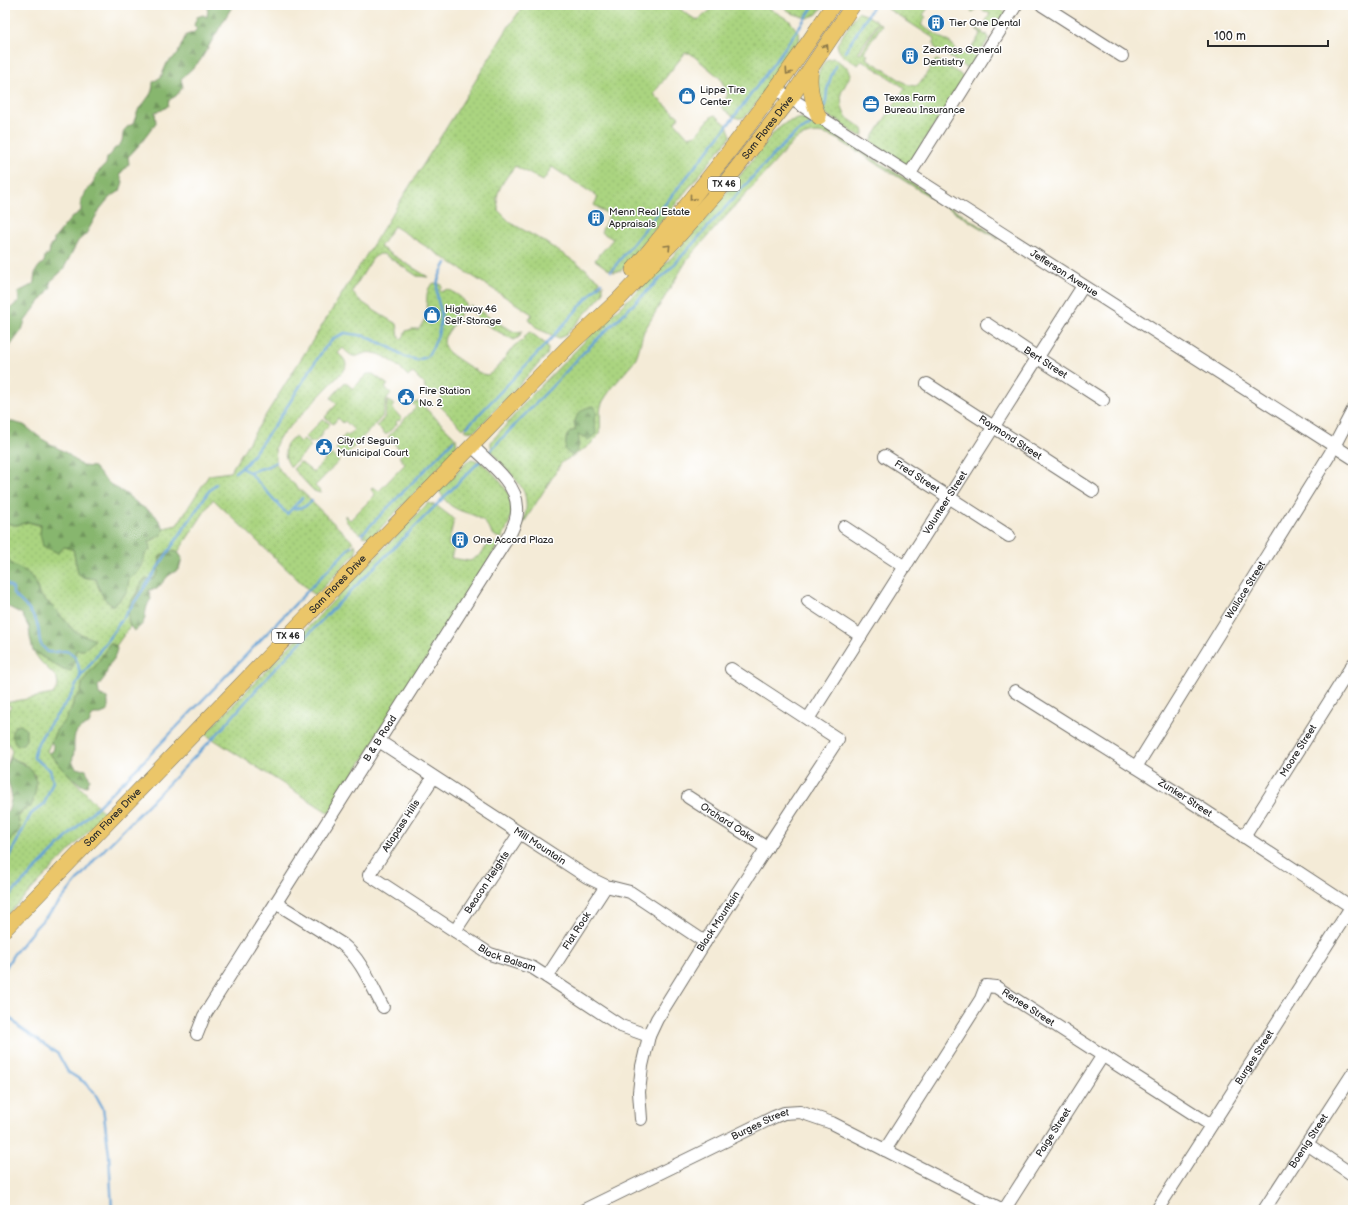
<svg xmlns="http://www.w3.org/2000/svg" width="1358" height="1215" viewBox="0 0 1358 1215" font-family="'Balsamiq Sans',sans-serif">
<defs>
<pattern id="grass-dots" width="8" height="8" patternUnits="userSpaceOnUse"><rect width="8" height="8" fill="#aad480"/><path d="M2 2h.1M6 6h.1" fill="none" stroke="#92b66f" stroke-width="1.8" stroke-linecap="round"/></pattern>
<pattern id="forest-firs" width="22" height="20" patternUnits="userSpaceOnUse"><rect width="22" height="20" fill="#87b66e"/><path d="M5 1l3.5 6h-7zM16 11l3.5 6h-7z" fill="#6f945b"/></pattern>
</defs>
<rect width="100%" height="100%" fill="#fff"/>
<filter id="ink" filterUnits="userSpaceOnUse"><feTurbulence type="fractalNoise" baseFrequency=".025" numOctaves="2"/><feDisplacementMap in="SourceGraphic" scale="8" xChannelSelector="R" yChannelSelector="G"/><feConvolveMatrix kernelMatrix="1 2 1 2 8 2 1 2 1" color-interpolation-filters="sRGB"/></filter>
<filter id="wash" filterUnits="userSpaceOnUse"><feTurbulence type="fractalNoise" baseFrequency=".012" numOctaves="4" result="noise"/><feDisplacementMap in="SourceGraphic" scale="16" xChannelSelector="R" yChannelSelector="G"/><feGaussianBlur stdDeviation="0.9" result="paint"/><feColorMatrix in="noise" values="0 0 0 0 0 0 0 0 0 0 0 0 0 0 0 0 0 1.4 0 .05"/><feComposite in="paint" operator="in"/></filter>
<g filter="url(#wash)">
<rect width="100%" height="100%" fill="#f4ebd7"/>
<!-- grass -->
<path fill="url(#grass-dots)" stroke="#6a8056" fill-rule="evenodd" d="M524,5H674L693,18L698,20L717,5H764L790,21L795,28L799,32L800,39L797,46L749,113C740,124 731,115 722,108L721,104L726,98L728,94L720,78L690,53H685L669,73L654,93L656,97L679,117L675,122L688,137L696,135L712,116L715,115L727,125L731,136L621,271L613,272L615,268L613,267L609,270L595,260L613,239L601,232L609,215L594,205L598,197L552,167L543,181L515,166C508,175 499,186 497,197C496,201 499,205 498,210L511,223L543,241L586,269L587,271L600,281L597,285L599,287L603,284V291L602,295L566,335L559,338L538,329L529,320L532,314L394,226L380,247L428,277L417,276L390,258L383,254H379L373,258L354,288C353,291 352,292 354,294C357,301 389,320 397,324L399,337L401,339L404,336L406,331L412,329H418C435,313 419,292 434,283L440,284L442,287L439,290L442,292L447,289C454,293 464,297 466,305L445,337C442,348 447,351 455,357C461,361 480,375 487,375C494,374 509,352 514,346C516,344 519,343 522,341C525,338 525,334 530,332L547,345L548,349L547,355L479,427C475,431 470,433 465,430L470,424L469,423L463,429L438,404L437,402L442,397L437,391L433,395L429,396L426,393L428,391L424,387L425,385L413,373L408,376C399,367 387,355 374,353C358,350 358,365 343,348L338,353C343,358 348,361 345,369L279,438L275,447L276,461L266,467L267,468L276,463L281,472L311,500L309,503L310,504L312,502L353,542L348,548L349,550L355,544L356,548V553L315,596L213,499L178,552L169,551L160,556L158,573L154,579C151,579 147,578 145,580C143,581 129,604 129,607C128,613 128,620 130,626L116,646L110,643L97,664L88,674L82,684L81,692L74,700L71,710L68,714L67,719L57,729L47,751L105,814L5,917V848L10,839L20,827L18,818L36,788L35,774L24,763L10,758L12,751L5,737V718H6L11,706L5,704V703L53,694L58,686L57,678L41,662L33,651L60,668L74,663L76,650L81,634L74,631L55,609L39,594L35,581L27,572L11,564L7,556L5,554V523L17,525L28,522L41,526L40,534L64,547L73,549L78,573L82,577L96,579C99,590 104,602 114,606L127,592L128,579C149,567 140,560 149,544C152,539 158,538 162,534C162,534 164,528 164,528L177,525L209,475L230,472L460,106L509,26Z
M779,5H824L817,14L808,18L794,14Z
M890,5L892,7L893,6L892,5H930L923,15L926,17L921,25L952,44L955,48L954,50L957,53L959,51L968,54L981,33L976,29V28L983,32L982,33L985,35L986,34L989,38L971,68L965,67L935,48L933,43L935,39L888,9Z
M974,5H982L990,10L992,6L996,5L1002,9L1006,14L996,27C992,27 987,25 986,21L990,14L977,7L973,12L971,11Z
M858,12L866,15L878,22L858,53L860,54L879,23L882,25L864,52L868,55L866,58L908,85L916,86L921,82L935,61L937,60L960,74L964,79L912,160L908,164H903L871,142L873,137L905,88L862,60L858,65C849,59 838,56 837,44Z
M833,58L835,59L848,68L851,74L841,93L842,108L846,117L863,129L864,133L862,136L857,135L839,123L841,122L839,120L837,121C809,106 809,84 826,60Z
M802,118L809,119L817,123L999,238L998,239L834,137C817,131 810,132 795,140L689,257L644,331C640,342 639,354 633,363C624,374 605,394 601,406C599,415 602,426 599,434C594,445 573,456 562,462L521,527C524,519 527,511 526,502C526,478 488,461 491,442L530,397L588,338L672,257L705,220L775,131L787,122ZM583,410L594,419L595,428L583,437L578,435L565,450C567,440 564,432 576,430L574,422Z
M470,305L505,327L515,332L523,331L518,338L514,340C499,332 480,323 470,309Z
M367,374H373L388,385L385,388L391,393L387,398L382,417L344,457L336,449L339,446L337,444L346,434L348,436L354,430L345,421L343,423L338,418L333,424L325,417L337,404L331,398L345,382L353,389Z
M388,400L394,405L392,408L402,419L400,421L398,420L396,422L397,424L386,435L377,426L384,418Z
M414,401L416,403L418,401L455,437L449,443L450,444L456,438L457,448L375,534L367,537L362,536L366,531L365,530L360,534C355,529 344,523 345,515L350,520L375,495L371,489L373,487L379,491L405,464L399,457L403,453L388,437L416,407L412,403Z
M323,419L330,424L322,432L323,434L314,443L313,442L311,443L305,437Z
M295,437L300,442L304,439L311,446L291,467C283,458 282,442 295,437Z
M331,454L339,461L315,486L321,492L320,493L314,491L293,469L300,462L313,472L325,460L324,458L327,455L329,457Z
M471,459C487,461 511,491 512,506C513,518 507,527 502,538C490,538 490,525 482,520C473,513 462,513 453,507C447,504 443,497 439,491L465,464Z
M428,503L437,506L454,519L448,545L454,547L451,558L470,561L480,555L490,542L495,543L498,546L329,813L205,734Z"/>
<!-- forest -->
<path fill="url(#forest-firs)" stroke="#59704c" d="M207,5H233L200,61L181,79L183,87L176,96L169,100L168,106L162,110L155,112L156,123L141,143L128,157L129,164L120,174L123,182L120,191L109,198L100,209L86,234L78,241L63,270L50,282L51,287L25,321L22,330L5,353V313L19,301L18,292L30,286L34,283C34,273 36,268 44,262L45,256L49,254L50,246L54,243V239L71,218L81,211V199L94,181L96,174L106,164L107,158L112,153L114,149C130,141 115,131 133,124L139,108L142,107C147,96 153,96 153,82L161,77L167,63L177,55L186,35L193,33L197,29L194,25L197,17L203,15L207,17L208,8Z
M594,406C597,411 597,414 594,419L596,434L588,440L586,437L578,435C580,442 580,450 572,455L568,453L565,450C567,440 564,432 576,430C572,423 577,413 584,409C587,407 591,407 594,406Z
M5,420L24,425L42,439L68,454L82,466L94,467L101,475L110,484L126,494L138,504L155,515L164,528L162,534L149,542L150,550L145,554C143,566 139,573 129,579L127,592L114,606C104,602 99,590 96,579L82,577L78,573L73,549L64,547L58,553L43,546L40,534L41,525L28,522L17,525L5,523Z
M169,551L178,552L182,558L179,569L168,576L157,589L149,590L151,599C141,612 151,621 134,631L130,626L128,620L129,605L138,592L142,582L146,579H154L158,573L160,557Z
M5,554L7,556L11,564L27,572L35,581L39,594L55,609L74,631L95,640L84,650H76L74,663L71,671L60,668L33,651L30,637L29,628L22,614L5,605Z
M110,643L116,646L117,649L114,659L109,665L105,677L98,686L99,694L107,698L108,702V711L101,714H94L91,718L89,724C66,733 78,744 72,761L76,768L86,770L90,779L87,786L81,785L66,772L49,753L53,751L54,747L51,742L57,729L66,719L68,714L71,710L74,700L81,692L82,684L88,674L97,664Z
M21,725L26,730V740L22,745H17L12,736V731L15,726Z
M10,758C39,768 40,781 31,807L22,810L18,818L20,827L17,834L10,839L5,848V814L9,809L12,796L5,770Z"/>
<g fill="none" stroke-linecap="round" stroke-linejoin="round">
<!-- stream -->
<path stroke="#64a2d6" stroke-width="2.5" d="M845,52L874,5
M823,109C827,103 826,96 827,90C829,81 832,73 836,65
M611,271C681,184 753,98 814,5
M467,427L549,341L601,283
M486,455L560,378L583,353L672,267L758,171L787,141L798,131L809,126L813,123
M241,468L249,472L266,467L276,462
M235,472L247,463L281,416L323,350L334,338L345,333L365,336L391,348L405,357L417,360L427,357C435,345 441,331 441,316C442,311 439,306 438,301C435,285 438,277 446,263
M249,472L287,514L302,498
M292,509L304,507L312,501
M362,534L453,441
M5,582L13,589V594C23,603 35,614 38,627C41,641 36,641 48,652C53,653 58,651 64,651C76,651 79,666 80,675
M5,865L31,814L44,804L53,781L50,770L34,758C33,742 59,713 69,699C76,689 76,679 86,670L136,600L209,491L216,484
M5,900L92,812L140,765L351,546
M5,969L13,955L36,927L57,905L96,858L173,779L220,731L270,674L328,614L481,460
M5,1012L19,1027L58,1054L68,1072L84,1082L94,1092L103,1108L109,1154L112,1210"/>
</g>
</g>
<g filter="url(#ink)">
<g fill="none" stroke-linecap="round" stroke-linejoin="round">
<defs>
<g id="minor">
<path d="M1042,5L1122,56"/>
<path id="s1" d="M776,89L1353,458"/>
<path d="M909,175L1016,5"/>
<path id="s2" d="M987,324L1038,358L1103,400"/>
<path id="s3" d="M927,384L1093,491"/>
<path id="s4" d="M885,456L1009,536"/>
<path d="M844,527L905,567"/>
<path d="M808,601L861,636"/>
<path id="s5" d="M1015,691L1190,801L1353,908"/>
<path id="s6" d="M808,719L1083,286"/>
<path id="s7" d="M379,741L587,877L606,886L630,892L705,942"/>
<path id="s8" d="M1136,767L1330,454L1353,410"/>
<path id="s9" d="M433,778L369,875L490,954L533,968L547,977L621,1026L649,1036"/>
<path id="s10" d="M688,797L767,848"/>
<path id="s11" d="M1244,837L1353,664"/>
<path d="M276,903L342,944C362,960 371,985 383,1007"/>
<path id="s12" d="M455,931L519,834"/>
<path id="s13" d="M547,977L606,886"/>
<path id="s14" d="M197,1034L204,1016L510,534C514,525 518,517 517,507C517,483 488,462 472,446"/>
<path id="s15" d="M641,1119L639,1092L642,1066L649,1036L657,1019L705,942L838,739L731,669"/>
<path d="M1307,1144L1353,1175"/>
<path id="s16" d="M885,1150L981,999L986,986L996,987L1211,1125"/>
<path id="s17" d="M584,1210L774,1117L784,1113L800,1112L832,1123L1003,1210"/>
<path id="s18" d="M1004,1210L1103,1055"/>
<path id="s19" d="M1157,1210L1353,904"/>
<path id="s20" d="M1264,1210L1353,1073"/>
</g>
<g id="major">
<path d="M811,69C808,86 812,101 819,117"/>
<path d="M633,270C705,185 773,98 833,5"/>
<path id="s21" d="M5,929L516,400L571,344L619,299L674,241L722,187L790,99L853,5"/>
</g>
</defs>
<!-- minor casing -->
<use href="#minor" stroke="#716e67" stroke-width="14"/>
<!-- major casing -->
<use href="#major" stroke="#716e67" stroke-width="16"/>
<!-- minor -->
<use href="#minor" stroke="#fff" stroke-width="12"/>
<!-- major -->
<use href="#major" stroke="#ebc669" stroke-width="15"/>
</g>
<!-- one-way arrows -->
<defs><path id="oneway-chevron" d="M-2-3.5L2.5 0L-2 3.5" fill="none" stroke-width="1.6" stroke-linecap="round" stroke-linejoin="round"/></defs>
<g stroke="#8b784a">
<use href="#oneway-chevron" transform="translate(826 47) rotate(-56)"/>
<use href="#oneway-chevron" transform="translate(788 72) rotate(125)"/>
<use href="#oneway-chevron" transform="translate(692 198) rotate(129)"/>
<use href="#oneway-chevron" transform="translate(668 247) rotate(-46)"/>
</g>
</g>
<!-- icons -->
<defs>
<symbol id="building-disc" viewBox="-11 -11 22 22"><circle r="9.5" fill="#1f6fb2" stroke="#fff"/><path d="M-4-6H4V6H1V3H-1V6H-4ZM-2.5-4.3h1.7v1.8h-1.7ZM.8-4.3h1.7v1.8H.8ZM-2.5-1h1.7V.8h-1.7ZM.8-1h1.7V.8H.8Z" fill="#fff"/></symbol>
<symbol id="shop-disc" viewBox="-11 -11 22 22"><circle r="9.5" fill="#1f6fb2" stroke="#fff"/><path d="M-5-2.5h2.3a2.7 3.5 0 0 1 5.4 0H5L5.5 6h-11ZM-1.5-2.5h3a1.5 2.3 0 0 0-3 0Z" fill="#fff"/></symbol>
<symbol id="office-disc" viewBox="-11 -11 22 22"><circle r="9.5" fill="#1f6fb2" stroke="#fff"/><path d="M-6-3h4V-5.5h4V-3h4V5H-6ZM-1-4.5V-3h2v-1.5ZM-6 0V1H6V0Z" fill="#fff"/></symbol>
<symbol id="civic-disc" viewBox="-11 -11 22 22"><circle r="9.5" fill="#1f6fb2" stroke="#fff"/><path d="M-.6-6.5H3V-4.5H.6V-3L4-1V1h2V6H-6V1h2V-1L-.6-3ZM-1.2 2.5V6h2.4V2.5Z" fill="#fff"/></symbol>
</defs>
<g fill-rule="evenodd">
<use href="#building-disc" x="926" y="13" width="20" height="20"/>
<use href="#building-disc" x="900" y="46" width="20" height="20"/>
<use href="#shop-disc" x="677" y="86" width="20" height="20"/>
<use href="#office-disc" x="861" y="94" width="20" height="20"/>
<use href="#building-disc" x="586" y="208" width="20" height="20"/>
<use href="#shop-disc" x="422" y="305" width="20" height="20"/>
<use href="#civic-disc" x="396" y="387" width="20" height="20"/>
<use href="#civic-disc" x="314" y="437" width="20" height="20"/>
<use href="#building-disc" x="450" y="530" width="20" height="20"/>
</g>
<g text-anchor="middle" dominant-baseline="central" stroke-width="3" stroke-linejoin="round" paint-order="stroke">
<!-- shield labels -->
<g fill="#fff" stroke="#6b6b6b" stroke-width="1">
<rect x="708" y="177" width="32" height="14" rx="3"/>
<rect x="272" y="629" width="32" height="14" rx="3"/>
</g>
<g font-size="9" font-weight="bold" fill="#2b2b2b">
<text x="724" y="184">TX 46</text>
<text x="288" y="636">TX 46</text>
</g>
<!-- poi labels -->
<g font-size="10" fill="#2b2b2b" stroke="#fff" text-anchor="start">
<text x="949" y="23">Tier One Dental</text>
<text x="923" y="50">Zearfoss General<tspan x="923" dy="12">Dentistry</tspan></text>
<text x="700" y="90">Lippe Tire<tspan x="700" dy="12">Center</tspan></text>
<text x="884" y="98">Texas Farm<tspan x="884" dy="12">Bureau Insurance</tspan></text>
<text x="609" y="212">Menn Real Estate<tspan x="609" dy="12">Appraisals</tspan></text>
<text x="445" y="309">Highway 46<tspan x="445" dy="12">Self-Storage</tspan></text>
<text x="419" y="391">Fire Station<tspan x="419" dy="12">No. 2</tspan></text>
<text x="337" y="441">City of Seguin<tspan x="337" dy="12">Municipal Court</tspan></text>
<text x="473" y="540">One Accord Plaza</text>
</g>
<!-- street labels -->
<g font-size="10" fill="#2b2b2b" stroke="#fff">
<text stroke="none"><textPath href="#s21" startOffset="1107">Sam Flores Drive</textPath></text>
<text stroke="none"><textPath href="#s1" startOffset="342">Jefferson Avenue</textPath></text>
<text stroke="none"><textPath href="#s2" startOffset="70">Bert Street</textPath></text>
<text stroke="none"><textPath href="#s3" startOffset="99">Raymond Street</textPath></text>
<text stroke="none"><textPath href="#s4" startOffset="38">Fred Street</textPath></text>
<text stroke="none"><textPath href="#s6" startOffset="256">Volunteer Street</textPath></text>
<text stroke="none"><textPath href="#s21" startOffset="479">Sam Flores Drive</textPath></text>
<text stroke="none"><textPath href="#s8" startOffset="208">Wallace Street</textPath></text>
<text stroke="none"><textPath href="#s14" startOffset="348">B &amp; B Road</textPath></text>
<text stroke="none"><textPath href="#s11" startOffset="102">Moore Street</textPath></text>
<text stroke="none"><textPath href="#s5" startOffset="201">Zunker Street</textPath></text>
<text stroke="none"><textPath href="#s21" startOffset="155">Sam Flores Drive</textPath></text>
<text stroke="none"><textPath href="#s10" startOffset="47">Orchard Oaks</textPath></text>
<text transform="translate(401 826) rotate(-57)">Atlapass Hills</text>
<text stroke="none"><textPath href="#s7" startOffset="192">Mill Mountain</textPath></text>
<text stroke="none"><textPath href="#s12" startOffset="58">Beacon Heights</textPath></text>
<text stroke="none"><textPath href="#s15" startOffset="218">Black Mountain</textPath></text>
<text stroke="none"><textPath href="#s13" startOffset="55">Flat Rock</textPath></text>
<text stroke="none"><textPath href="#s9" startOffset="278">Black Balsam</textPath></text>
<text stroke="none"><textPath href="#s16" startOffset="241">Renee Street</textPath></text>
<text stroke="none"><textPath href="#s19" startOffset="181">Burges Street</textPath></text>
<text stroke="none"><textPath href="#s17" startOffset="196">Burges Street</textPath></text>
<text stroke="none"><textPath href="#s18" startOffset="92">Paige Street</textPath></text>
<text stroke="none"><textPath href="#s20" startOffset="82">Boenig Street</textPath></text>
</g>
</g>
<!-- margin -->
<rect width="1358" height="1215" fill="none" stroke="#fff" stroke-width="20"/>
<!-- scale -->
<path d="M1208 40v6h120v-6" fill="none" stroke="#2b2b2b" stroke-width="2"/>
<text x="1214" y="40" font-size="12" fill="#2b2b2b" stroke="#ffffff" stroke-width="3" paint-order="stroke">100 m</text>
</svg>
